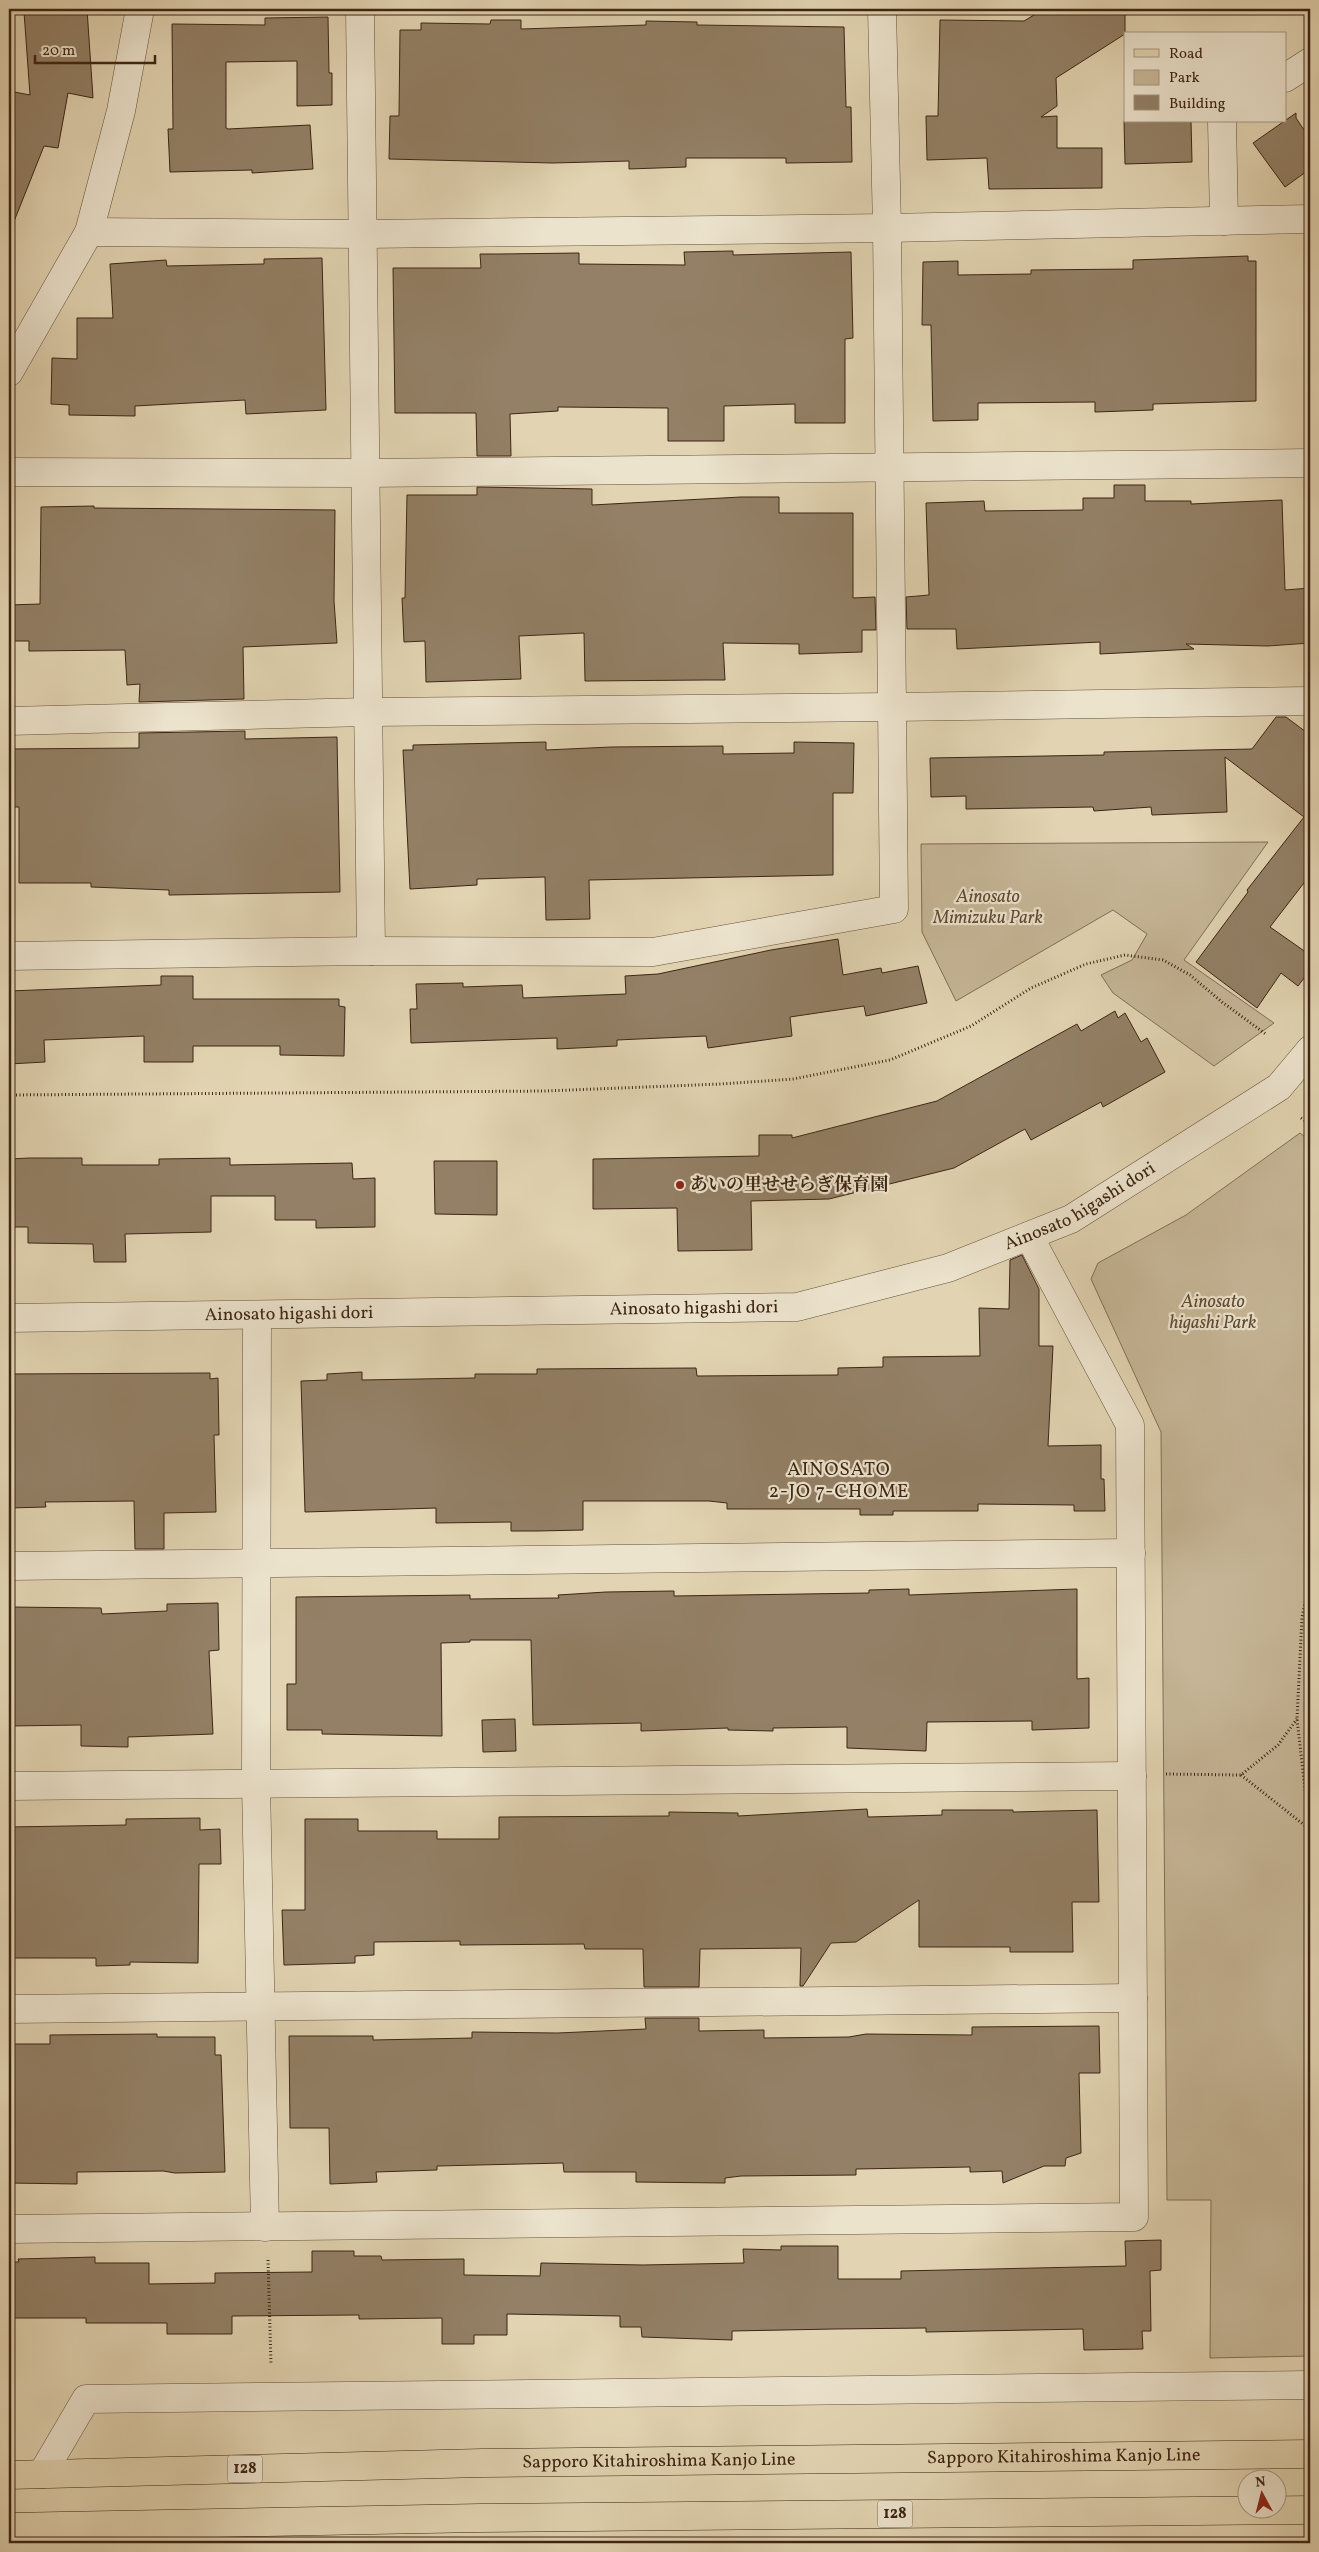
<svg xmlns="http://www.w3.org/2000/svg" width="1319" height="2552" viewBox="0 0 1319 2552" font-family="Vollkorn,'Noto Serif JP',serif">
<rect width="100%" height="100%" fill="#e2d4b2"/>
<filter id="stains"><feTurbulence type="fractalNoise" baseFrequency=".004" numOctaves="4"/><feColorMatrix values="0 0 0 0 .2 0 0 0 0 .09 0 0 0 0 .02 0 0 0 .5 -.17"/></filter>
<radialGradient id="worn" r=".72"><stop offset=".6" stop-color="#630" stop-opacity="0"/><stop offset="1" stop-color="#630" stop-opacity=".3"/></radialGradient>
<!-- green -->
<path fill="#c6b697" stroke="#826e56" d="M1268,842L1184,960L1274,1023L1214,1066L1113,993L1101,975L1132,960L1147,934L1113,910L956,1001L922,932L921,844Z
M1300,1133L1310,1141V2356L1210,2358L1211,2200H1167L1161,1432L1091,1279L1098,1263L1186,1215Z"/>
<!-- building -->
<path fill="#938066" stroke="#3d2514" d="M67,9H87L93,98L68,93L58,148L44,146L11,229L9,228V91L30,95L24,12Z
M1044,9H1125V34L1056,78L1057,106L1041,117L1057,116V148H1102V188L989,189L987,158L927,160L926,116H938L940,20L1024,21Z
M328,17L329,73H332V105L297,106V61L226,62V128L228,129L310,125L313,169L252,173V170L170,172L168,129H173L172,24L265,25V18Z
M491,20H521V29L646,25V21L697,22V25L844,27L846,107H851L852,162L786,163V158H686V167L629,169V161L553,163L389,159L390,116H399L400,30H421V23L490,24Z
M1296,113V118L1310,139V169L1285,187L1253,143Z
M1124,121H1191L1192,162L1125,164Z
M733,251V255L851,252L853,338L845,339V423H795V404L724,406V441H668V408L558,407V411L510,414L511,456H477L476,413H395L393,268H481L480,254H500L579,253V264L685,265L684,252Z
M1248,256V261H1256V401L1153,404V410L1095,412V402L978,403V420L933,421L931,325H922L923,262L958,261V275L1031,274V270L1133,269V260Z
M322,258L326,410L246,414L245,400L135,406V416L69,415V405L51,404L52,358L77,359V318H113L110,264L166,260L167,266L264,264V259Z
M1114,485H1145V501H1191V504L1282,500L1285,590L1310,588V643L1268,646L1186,644L1194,649L1100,654V642L957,649L956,629H907L906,597L929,595L926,503L984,501L985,511L1083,510V498H1114Z
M477,487L592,489V505L741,497H779V513H853V598L875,597L876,630H862V652L799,654V644L723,643L725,680H705L585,681L584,633L519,636L521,679L426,682L425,641L404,642L402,598H405L407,495H477Z
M94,506V508L335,510L334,601L337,643L243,647L244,699L139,702L140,684L127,685L125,650L29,651V641H9V605L40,604L41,507Z
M1276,717H1286L1310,735V875L1270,927L1310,955V970L1298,986L1281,973L1257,1008L1196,962L1248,892L1247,890L1304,817L1225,757L1227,812L1152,815L1151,807L1094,811L1093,807L966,809V796L931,797L930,758L1104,755V752L1252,749Z
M245,731V739L337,737L340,892L169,895V890L91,887V883H19V807H9V749L139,748V733Z
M546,742V750L611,747L723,746V754L794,753V742L854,743L853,793H833V875L589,880L590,919L546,920L545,877L477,879V885L410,889L403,750H413V745Z
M838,939L843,975L881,968L882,973L918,966L927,1003L866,1016L864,1006L790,1017L792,1036L708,1048L706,1036L617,1040V1046L557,1049V1038L411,1043L410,1009H417L416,984L463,983V987L522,985L523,998L626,994L625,976L658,974L771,950Z
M161,976H193V999H339V1006L345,1007L344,1056L280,1055V1046H193V1062H144V1036L44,1040L45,1062L9,1064V991L161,985Z
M1115,1011L1118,1018L1125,1013L1141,1042L1147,1038L1165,1072L1103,1107L1101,1102L1031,1140L1025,1129L954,1168L829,1199L751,1201L752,1250L678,1251L677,1208L593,1209V1159L759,1156V1135H792V1138L937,1101L1077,1024L1081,1031Z
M29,1158H82V1165H159V1159L230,1158V1165L352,1163L353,1179L375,1178V1227L316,1228V1220H275V1196H211V1232L125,1234L126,1262H94L93,1244L28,1243V1227H9V1159Z
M434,1161H497V1215L435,1214Z
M1022,1255L1039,1289V1346H1053L1048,1446L1101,1445V1479H1104L1105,1511H1074V1505L978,1504V1511H893V1515H860V1509H727V1503L709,1501H583V1530L537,1531H511V1522L436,1523V1508L305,1512L301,1381L327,1380V1374L362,1372V1380L475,1378V1374H537V1369L696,1368L697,1376L838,1375V1368L883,1367V1357L980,1356L979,1308L1009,1309L1010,1260Z
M210,1373V1379L218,1378L219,1435H214L216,1512L164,1513V1549H135L134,1501L45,1502L46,1507L9,1508V1374Z
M909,1589V1595L1077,1589V1679L1089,1678V1728L1032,1730V1721L927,1722L926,1751L847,1748V1727L773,1728V1731L728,1730V1728L641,1731V1723L533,1725L531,1640H470V1642L441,1643L442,1736L322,1734V1730H287V1684H296V1597L470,1595V1599L559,1598L558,1595L606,1592L674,1591V1596L869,1593V1590Z
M218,1603L219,1650L209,1651L213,1734L128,1737V1747L81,1746V1725L9,1726V1607L101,1608L102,1614L167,1611V1604Z
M515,1719L516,1751L483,1752L482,1720Z
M867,1809L868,1817L942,1815V1810H1013V1812L1097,1810L1099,1902H1072L1073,1952H1010V1947H919V1900L856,1942L831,1943L803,1986H800L801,1948L700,1949L699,1987H644L643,1949H585L584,1944L460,1945V1941L374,1942V1955L355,1956V1963L284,1965L282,1910H305V1819H358V1831H437V1839H499V1817L669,1816V1812L738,1813V1816Z
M200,1818V1830L220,1829L221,1864H199L198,1963L130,1962V1965L96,1966V1958H9V1827L126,1825V1819Z
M645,2018H699V2031L764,2030V2038L849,2037L866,2034L972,2035V2027L1099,2026L1100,2073H1079L1081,2153L1066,2158L1065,2166H1044L1003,2183L1002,2171L970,2172V2167L856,2169V2175L741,2176L725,2178V2183L636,2182V2172H564L563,2163L437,2166V2170L376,2172L377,2182L330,2184L329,2128H290L289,2036H373V2040L472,2038V2032L558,2033L646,2029Z
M157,2034V2037H215V2055H221L225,2172L175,2173L163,2171L77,2172V2184L9,2183V2044H50V2035Z
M1161,2240V2270L1150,2271L1151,2331H1142L1143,2349L1084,2350L1083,2329L926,2332V2328L835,2329L732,2331V2340L642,2337L641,2327H620V2316L507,2314V2335H474V2344H442V2318L359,2319V2315L232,2316V2334H167V2323H86V2318H9V2262H19L18,2259L95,2257V2263H149V2284L215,2283V2273L312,2272V2251H354V2256H381L382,2260L464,2259V2275L540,2276L541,2263L643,2265L744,2263L743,2249L781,2250V2246H838V2279H901V2271L1126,2266L1125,2241Z"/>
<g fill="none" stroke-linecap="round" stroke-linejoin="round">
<defs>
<g id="minor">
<path d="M360,9L371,951"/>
<path d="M882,9L887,228L892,707L1310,701"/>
<path d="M1285,78L1310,62"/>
<path d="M1222,121L1224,221"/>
<path d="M89,232L365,234L887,228L1310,219"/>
<path d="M9,372L89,232L121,111L140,9"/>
<path d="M9,472L366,473L1310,463"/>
<path d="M9,721L368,712L892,707L894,909L653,952L371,951L9,956"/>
<path d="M257,1315L256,1784L265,2227"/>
<path id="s1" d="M9,1318L797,1307L948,1268L1071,1219L1279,1087L1310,1050"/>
<path d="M9,1566L1131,1553"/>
<path d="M9,1786L1132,1776"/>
<path d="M9,2009L1133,1998"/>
<path d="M9,2229L1134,2217L1130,1425L1029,1236"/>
<path d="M42,2474L86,2399L1310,2385"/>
</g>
<g id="major">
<path id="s2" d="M9,2475L482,2463L1310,2454"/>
<path d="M9,2527L480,2518L1310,2510"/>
</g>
</defs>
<!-- minor casing -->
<use href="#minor" stroke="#66513c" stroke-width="29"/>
<!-- major casing -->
<use href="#major" stroke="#3d2514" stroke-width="29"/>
<!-- path -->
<path stroke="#3d2514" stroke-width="3" stroke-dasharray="1 2.5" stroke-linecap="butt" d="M9,1095L545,1091L721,1084L793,1079L890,1060L971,1026L1031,988L1086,964L1125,955L1163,960L1190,975L1222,1002L1267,1035
M1301,1118L1310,1124
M1310,1581L1302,1617L1297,1719L1310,1834
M1166,1774L1241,1775L1278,1745L1297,1719
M1241,1775L1308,1828
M268,2260L271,2364"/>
<!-- minor -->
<use href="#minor" stroke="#ece3cd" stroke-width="28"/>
<!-- major -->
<use href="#major" stroke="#e2d4b2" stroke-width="28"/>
</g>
<!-- markers -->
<circle fill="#8f2418" stroke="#ece3cd" stroke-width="2" cx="680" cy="1185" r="5"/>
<g text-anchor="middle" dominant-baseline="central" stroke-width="4.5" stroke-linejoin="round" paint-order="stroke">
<!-- shield labels -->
<g fill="#ece3cd" stroke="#725e4c" stroke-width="1">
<rect x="227.5" y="2455.5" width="35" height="27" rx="4"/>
<rect x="877.5" y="2500.5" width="35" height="27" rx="4"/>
</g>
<g font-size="16" font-weight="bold" fill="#3d2514">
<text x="245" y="2469">128</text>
<text x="895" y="2514">128</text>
</g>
<!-- park labels -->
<g font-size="18" font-style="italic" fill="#5f4935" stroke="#ece3cd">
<text x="988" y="897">Ainosato<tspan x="988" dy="21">Mimizuku Park</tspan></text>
<text x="1213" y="1302">Ainosato<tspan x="1213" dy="21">higashi Park</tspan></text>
</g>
<!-- poi labels -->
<g font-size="18" font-weight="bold" fill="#3d2514" stroke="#ece3cd" text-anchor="start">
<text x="690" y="1185">あいの里せせらぎ保育園</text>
</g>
<!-- street labels -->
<g font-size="18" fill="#3d2514" stroke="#ece3cd">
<text stroke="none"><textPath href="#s1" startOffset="1090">Ainosato higashi dori</textPath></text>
<text stroke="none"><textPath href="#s1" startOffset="685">Ainosato higashi dori</textPath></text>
<text stroke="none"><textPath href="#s1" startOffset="280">Ainosato higashi dori</textPath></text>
<text stroke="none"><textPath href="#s2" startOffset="1055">Sapporo Kitahiroshima Kanjo Line</textPath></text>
<text stroke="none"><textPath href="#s2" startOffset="650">Sapporo Kitahiroshima Kanjo Line</textPath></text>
</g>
<!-- neighbourhood labels -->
<g font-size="19" letter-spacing="1" fill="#3d2514" stroke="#ece3cd">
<text x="839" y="1470">AINOSATO<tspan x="839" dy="22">2-JO 7-CHOME</tspan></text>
</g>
</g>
<!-- margin -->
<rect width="1319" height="2552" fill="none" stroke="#e2d4b2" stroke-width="30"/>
<rect x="10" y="10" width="1299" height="2532" fill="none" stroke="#3d2514" stroke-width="2.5"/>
<rect x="15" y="15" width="1289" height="2522" fill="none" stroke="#3d2514"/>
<!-- legend -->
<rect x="1124" y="32" width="162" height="90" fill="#ece3cd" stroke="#a69783"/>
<rect x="1134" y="49" width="25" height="8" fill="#e2d4b2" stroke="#a69783"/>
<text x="1169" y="58" font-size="15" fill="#3d2514">Road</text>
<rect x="1134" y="70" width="25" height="15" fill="#c6b697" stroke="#a69783"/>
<text x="1169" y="82" font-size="15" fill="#3d2514">Park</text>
<rect x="1134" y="95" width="25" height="15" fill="#938066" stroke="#a69783"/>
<text x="1169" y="108" font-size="15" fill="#3d2514">Building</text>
<!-- north arrow -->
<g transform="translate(1262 2494) rotate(353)"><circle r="24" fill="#ece3cd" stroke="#a69783"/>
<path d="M0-4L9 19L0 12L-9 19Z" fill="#8f2418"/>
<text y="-8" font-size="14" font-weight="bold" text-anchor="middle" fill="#3d2514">N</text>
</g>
<!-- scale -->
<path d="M35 55v8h120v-8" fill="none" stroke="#3d2514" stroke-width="2.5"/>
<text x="42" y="55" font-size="15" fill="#3d2514" stroke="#ece3cd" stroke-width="4" paint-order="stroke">20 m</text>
<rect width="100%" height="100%" filter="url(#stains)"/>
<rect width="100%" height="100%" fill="url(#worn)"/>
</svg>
